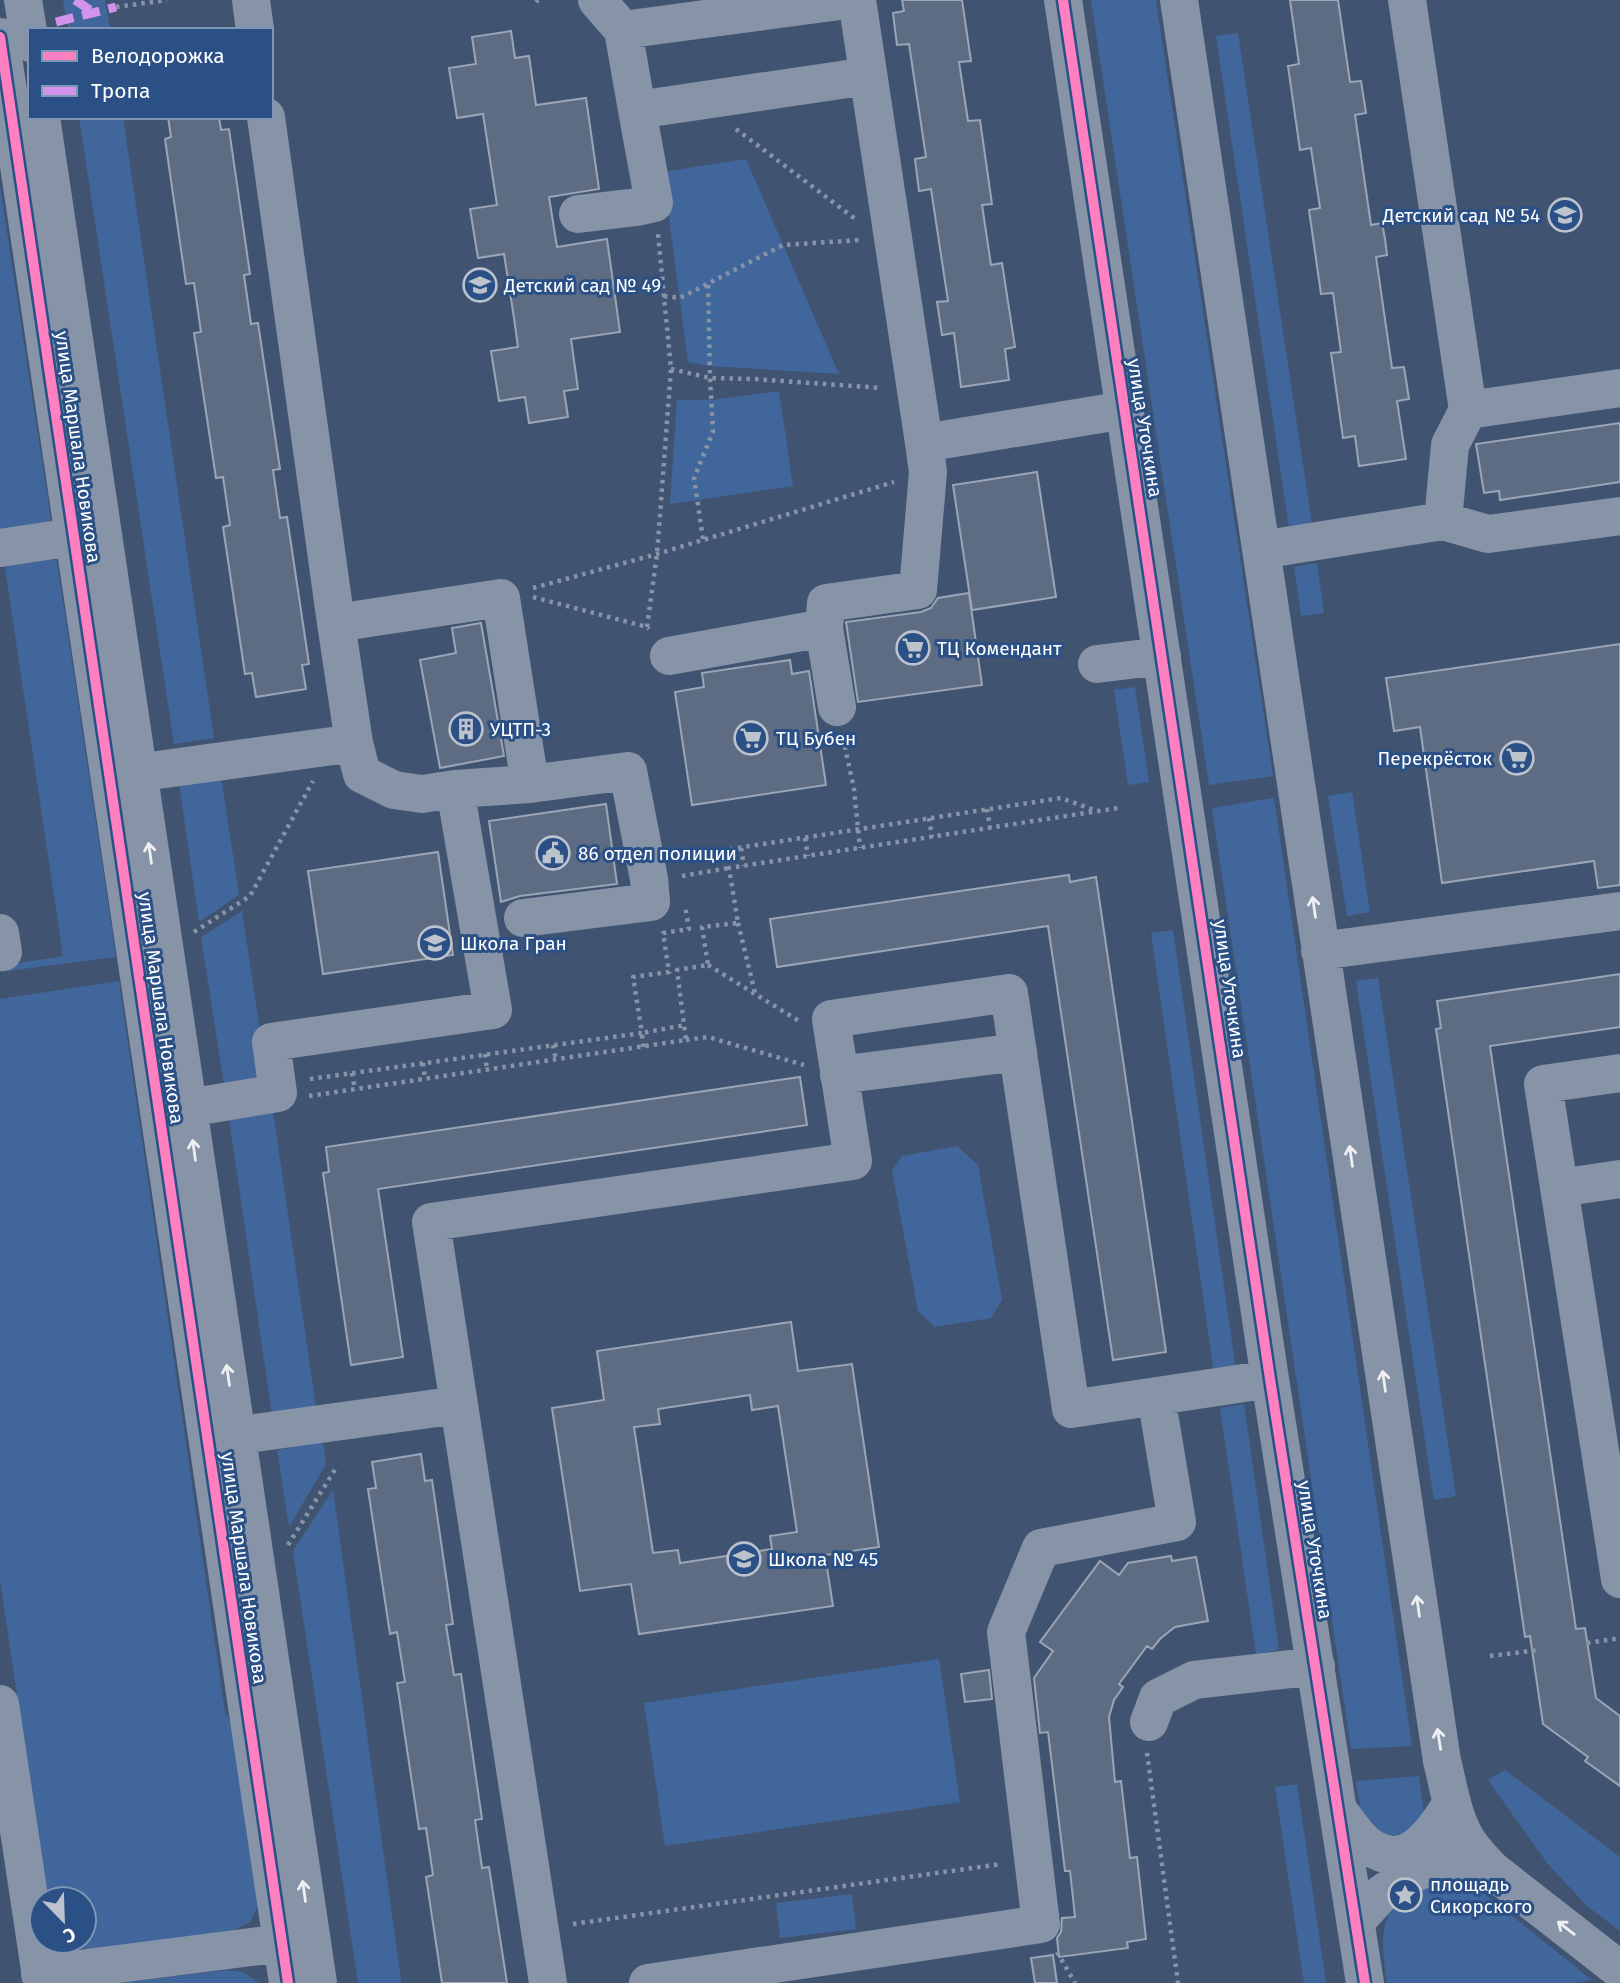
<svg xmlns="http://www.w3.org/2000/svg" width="1620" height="1983" viewBox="0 0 1620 1983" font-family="'Fira Sans',sans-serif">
<rect width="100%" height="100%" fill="#405471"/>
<!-- green -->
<path fill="#40669b" d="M63,0H105L110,30H68Z
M1091,0H1156L1273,776L1209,785Z
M1238,33L1312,524L1289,528L1216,36Z
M79,117H123L214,738L174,744Z
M746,159L839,374L710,366L688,362L663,172Z
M0,186L51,520L40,529L0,534Z
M779,391L793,486L670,504L677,400H711Z
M43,556L57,561L116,957L0,972V966L63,956L4,561Z
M1317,563L1324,613L1301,616L1294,567Z
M1135,687L1149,782L1128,785L1114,690Z
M221,777L239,895L199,922L179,783Z
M1352,792L1370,912L1347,916L1328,796Z
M1274,798L1412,1746L1351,1749L1212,808Z
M242,911L267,1078L224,1085L201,937Z
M1173,930L1236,1370L1214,1373L1151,933Z
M1378,978L1456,1496L1434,1500L1356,981Z
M119,981L225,1712L237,1733L260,1902L250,1922L224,1935L94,1950L72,1946L66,1941H84V1899H47L0,1580V999Z
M273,1111L316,1408L272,1415L229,1118Z
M957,1146L978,1165L1002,1300L991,1318L935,1327L918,1311L892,1171L902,1156Z
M1244,1404L1279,1650L1256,1654L1220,1408Z
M323,1442L326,1464L289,1527L277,1450Z
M333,1490L401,1979L400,1983H358L293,1551Z
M939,1659L960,1802L665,1846L644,1703Z
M1505,1770L1620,1857V1931L1587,1906L1547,1863L1488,1780Z
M1419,1776L1424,1815L1398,1843L1363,1825L1356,1781Z
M1297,1784L1326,1983H1304L1275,1787Z
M1442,1880L1476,1887L1592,1980L1574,1983H1387C1383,1954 1376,1921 1401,1899C1410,1891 1431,1885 1442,1880Z
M852,1894L856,1929L780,1938L776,1903Z
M227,1970L243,1972L259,1983H120Z"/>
<!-- building -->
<path fill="#5d6c83" stroke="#9aa5b5" stroke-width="2" fill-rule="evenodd" d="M902,0H962L971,61L959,62L968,121L980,120L992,204L982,205L991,265L1002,263L1015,347L1005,349L1009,380L961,387L954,333L942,335L937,302L948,301L931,189L919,191L915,159L926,157L909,44L897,45L893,13L904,11Z
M1290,0H1338L1350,82L1361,81L1366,113L1355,115L1371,225L1382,223L1385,239L1387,255L1376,257L1392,368L1404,367L1409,399L1397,401L1406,459L1359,466L1355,436L1343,438L1331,353L1341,352L1333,293L1321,294L1309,210L1320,208L1311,148L1300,150L1288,66L1299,64Z
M511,31L515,58L529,56L536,105L586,98L599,189L549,197L557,247L607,239L620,332L571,339L578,389L564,391L568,417L529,423L525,397L499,401L491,351L518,347L514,318L504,254L478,258L470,209L497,205L483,114L457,118L449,68L476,64L472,37Z
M168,117H219L221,130L229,129L250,274L244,275L251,324L258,323L280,469L273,470L280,518L287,517L309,664L302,665L306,689L256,697L252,673L245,674L223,527L230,525L223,477L216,478L194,333L201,332L194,283L186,284L165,139L171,137Z
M1620,423V482L1500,500L1499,491L1484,493L1476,444Z
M1037,472L1056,597L972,610L953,485Z
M969,593L982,685L858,702L846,622L921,612L931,608L938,598Z
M481,623L504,756L440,768L420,660L456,653L452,628Z
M1620,644V885L1598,888L1594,861L1442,883L1420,727L1394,731L1386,678Z
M790,660L792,674L809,671L826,785L692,805L675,692L704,687L702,673Z
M606,804L617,884L520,896L501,902L489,821Z
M438,852L453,955L323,974L308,871Z
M1069,875L1070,882L1096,877L1166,1352L1113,1360L1048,926L777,967L770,919Z
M1620,974V1027L1490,1046L1576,1629L1585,1628L1596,1698L1620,1716V1786L1585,1761L1588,1757L1543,1724L1530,1636L1525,1637L1436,1029L1441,1028L1437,1001Z
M800,1077L807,1125L378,1189L403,1357L351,1365L323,1173L329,1172L326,1147Z
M791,1322L798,1371L852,1364L879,1547L825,1555L833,1606L639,1634L631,1584L580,1591L552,1408L604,1400L597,1351ZM750,1395L752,1410L778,1406L797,1532L770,1536L772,1549L680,1563L678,1550L653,1553L634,1427L660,1424L658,1409Z
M421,1454L425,1481L432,1480L453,1624L446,1625L454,1675L461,1674L482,1819L475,1820L482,1868L489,1867L507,1983H442L426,1877L433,1875L426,1828L419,1829L397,1683L405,1682L397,1632L390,1634L368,1489L376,1488L372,1462Z
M1171,1556L1172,1561L1196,1557L1208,1621L1175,1627L1161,1638L1152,1649L1147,1646L1119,1684L1123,1687L1114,1700L1109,1717L1115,1782L1121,1781L1130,1858L1137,1857L1146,1939L1127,1942L1128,1948L1059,1957L1057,1938L1061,1932L1062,1918L1075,1917L1070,1871H1065L1048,1732L1040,1733L1034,1678L1053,1651L1040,1642L1100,1561L1119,1575L1128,1563Z
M989,1670L992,1699L965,1702L961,1674Z
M1053,1955L1057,1983H1035L1031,1958Z"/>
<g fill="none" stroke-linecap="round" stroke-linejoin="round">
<!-- path -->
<path stroke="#8794a7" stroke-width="4.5" stroke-dasharray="3.5 5" stroke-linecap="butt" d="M536,2L538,0
M116,7L167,0
M736,129L858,221
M664,296L680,298L783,245L860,240
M671,369L710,378L754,379L882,388
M703,539L694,478L713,432L710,378L708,283
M533,588L657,554L894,482
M533,597L647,627L649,629
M647,627L657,554L671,369L658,234
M843,738L854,789L860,848
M987,809L990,828
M929,818L932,837
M805,838L808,856
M741,848L744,866
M679,857L1061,798L1094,810
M682,876L729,868
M738,923L755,993
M194,932L250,896L313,781
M708,965L799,1021
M686,1040L708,1037L804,1065
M553,1045L556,1060
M643,1047L642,1033L685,1025
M485,1054L487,1070
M423,1063L425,1079
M352,1073L355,1090
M310,1079L642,1033L633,977L669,972L663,933L689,929L685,906
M309,1096L686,1040L677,970L708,965L702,927L738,923L729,868L1118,808
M288,1545L336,1468
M1587,1643L1620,1638
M1490,1656L1539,1650
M1147,1753L1178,1983
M573,1924L1001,1864
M1057,1952L1075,1983"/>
<!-- minor -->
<path stroke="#8794a7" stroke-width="38" d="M23,0L30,43
M251,0L255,30
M597,0L623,30L847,0
M857,0L924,443L1125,410
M1063,0L1270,1379L1365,1983
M1179,0L1442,1761C1449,1788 1453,1821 1470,1845C1476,1853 1484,1862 1492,1870
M1407,0L1468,410L1450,445L1443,521
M623,30L637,110L868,76
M0,37L288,1983
M41,117L318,1983
M266,117L336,623L354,743L362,774L394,790L422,794L455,789L530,784L628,771L649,879L651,902L523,918
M578,214L637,207L654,203L637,110
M1468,410L1620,388
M0,548L100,533
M1261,550L1443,521L1488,534L1620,516
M336,623L501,598L530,784
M669,656L824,628
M1097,664L1162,656
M837,707L824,628L826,603L918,590L928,472L924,443
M114,776L354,743
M0,933L3,952
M1320,951L1620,911
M1620,1073L1543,1084L1620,1579
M839,1075L1018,1052
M163,1112L278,1093L271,1042L493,1010L455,789
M1559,1188L1620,1179
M459,1405L548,1983
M211,1439L459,1405L431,1222L853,1161L831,1019L1009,993L1071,1409L1270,1379
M0,1704L42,1983
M1149,1722L1158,1698L1194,1680L1316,1666
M1339,1811C1347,1822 1356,1836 1367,1845C1407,1874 1433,1833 1452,1803
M1356,1921L1380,1895L1409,1875L1444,1862L1492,1870L1620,1970
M40,1974L306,1940
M648,1983L1041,1924L1006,1632L1041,1548L1177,1522L1156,1396"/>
<!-- quiet -->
<path stroke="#d193ec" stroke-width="9" stroke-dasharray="18 9" stroke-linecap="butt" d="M75,0L93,12
M56,22L116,7"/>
<defs>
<path id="cycleway" d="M1063,0L1270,1379L1365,1983
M0,37L288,1983"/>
</defs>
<!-- cycleway casing -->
<use href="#cycleway" stroke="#2b5086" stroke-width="15"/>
<!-- cycleway -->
<use href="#cycleway" stroke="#ff80c0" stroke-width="10"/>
</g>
<!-- one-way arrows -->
<defs><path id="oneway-shaft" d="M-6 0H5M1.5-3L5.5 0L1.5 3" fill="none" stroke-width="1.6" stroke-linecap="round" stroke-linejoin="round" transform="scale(1.75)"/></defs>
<g stroke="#edeff2">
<use href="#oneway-shaft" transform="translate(150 853) rotate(-98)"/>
<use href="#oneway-shaft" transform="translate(1314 907) rotate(-98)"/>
<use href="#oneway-shaft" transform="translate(194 1150) rotate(-98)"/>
<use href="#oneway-shaft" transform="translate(1351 1156) rotate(-98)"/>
<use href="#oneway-shaft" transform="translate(228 1375) rotate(-98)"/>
<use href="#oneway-shaft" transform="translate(1384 1381) rotate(-98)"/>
<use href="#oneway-shaft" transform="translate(1418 1606) rotate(-98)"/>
<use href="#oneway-shaft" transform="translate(1439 1739) rotate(-99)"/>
<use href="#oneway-shaft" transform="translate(304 1891) rotate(-98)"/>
<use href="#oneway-shaft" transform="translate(1566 1928) rotate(-142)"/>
</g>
<!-- icons -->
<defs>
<symbol id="school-ring" viewBox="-11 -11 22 22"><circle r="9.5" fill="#2b5086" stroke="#bcc3cd" stroke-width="1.5"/><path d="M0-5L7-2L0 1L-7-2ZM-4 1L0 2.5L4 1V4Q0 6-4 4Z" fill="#bcc3cd"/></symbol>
<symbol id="supermarket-ring" viewBox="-11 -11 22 22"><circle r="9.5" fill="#2b5086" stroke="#bcc3cd" stroke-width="1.5"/><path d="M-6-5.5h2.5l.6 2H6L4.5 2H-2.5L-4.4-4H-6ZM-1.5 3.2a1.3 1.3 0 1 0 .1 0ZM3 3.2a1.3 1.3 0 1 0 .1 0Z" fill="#bcc3cd"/></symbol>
<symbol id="building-ring" viewBox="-11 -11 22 22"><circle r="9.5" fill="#2b5086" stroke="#bcc3cd" stroke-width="1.5"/><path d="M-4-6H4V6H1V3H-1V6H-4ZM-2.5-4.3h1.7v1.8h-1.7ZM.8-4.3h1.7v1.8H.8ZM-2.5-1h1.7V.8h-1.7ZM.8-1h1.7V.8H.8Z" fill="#bcc3cd"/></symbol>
<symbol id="civic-ring" viewBox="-11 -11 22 22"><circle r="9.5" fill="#2b5086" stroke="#bcc3cd" stroke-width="1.5"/><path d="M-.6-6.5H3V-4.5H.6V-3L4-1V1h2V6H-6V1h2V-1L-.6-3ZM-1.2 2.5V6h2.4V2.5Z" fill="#bcc3cd"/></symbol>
<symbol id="sight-ring" viewBox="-11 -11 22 22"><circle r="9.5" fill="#2b5086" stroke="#bcc3cd" stroke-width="1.5"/><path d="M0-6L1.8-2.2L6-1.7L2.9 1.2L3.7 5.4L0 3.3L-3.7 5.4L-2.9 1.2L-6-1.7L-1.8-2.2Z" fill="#bcc3cd"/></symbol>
</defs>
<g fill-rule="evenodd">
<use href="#school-ring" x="1546" y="196" width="38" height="38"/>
<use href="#school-ring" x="461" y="266" width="38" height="38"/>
<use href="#supermarket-ring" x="894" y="629" width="38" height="38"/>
<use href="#building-ring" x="447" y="710" width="38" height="38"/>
<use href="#supermarket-ring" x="732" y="719" width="38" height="38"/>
<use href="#supermarket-ring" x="1498" y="739" width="38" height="38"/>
<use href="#civic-ring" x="534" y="834" width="38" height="38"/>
<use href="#school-ring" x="416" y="924" width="38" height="38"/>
<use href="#school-ring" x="725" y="1540" width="38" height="38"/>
<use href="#sight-ring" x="1386" y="1876" width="38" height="38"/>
</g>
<g text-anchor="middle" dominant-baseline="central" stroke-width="6" stroke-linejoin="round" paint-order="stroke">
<!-- poi labels -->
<g font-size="19" fill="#fff" stroke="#2b5086" text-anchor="start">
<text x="1540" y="215" text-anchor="end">Детский сад № 54</text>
<text x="504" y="285">Детский сад № 49</text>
<text x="937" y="648">ТЦ Комендант</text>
<text x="490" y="729">УЦТП-3</text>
<text x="776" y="738">ТЦ Бубен</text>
<text x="1492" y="758" text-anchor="end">Перекрёсток</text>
<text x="578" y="853">86 отдел полиции</text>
<text x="460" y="943">Школа Гран</text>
<text x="768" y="1559">Школа № 45</text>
<text x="1430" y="1884">площадь<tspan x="1430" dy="22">Сикорского</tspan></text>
</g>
<!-- street labels -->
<g font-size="19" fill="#fff" stroke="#2b5086">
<text transform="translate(1145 428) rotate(81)">улица Уточкина</text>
<text transform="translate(78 447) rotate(82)">улица Маршала Новикова</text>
<text transform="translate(1230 989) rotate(82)">улица Уточкина</text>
<text transform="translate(161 1008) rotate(82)">улица Маршала Новикова</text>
<text transform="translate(1315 1550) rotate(81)">улица Уточкина</text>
<text transform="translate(244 1568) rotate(82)">улица Маршала Новикова</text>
</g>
</g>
<!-- legend -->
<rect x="28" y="28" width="245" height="91" fill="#2b5086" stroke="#8096b6" stroke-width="2"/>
<rect x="42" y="51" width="35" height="10" fill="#ff80c0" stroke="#8096b6" stroke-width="2"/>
<text x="91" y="63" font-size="21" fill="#ffffff">Велодорожка</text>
<rect x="42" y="86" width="35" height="10" fill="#d193ec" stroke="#8096b6" stroke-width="2"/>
<text x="91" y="98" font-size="21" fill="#ffffff">Тропа</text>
<!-- north arrow -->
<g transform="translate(63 1920) rotate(157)"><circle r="33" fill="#2b5086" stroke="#8096b6" stroke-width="2"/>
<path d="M0-5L12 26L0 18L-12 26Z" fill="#bcc3cd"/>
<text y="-10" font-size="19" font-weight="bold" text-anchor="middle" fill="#ffffff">С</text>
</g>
</svg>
